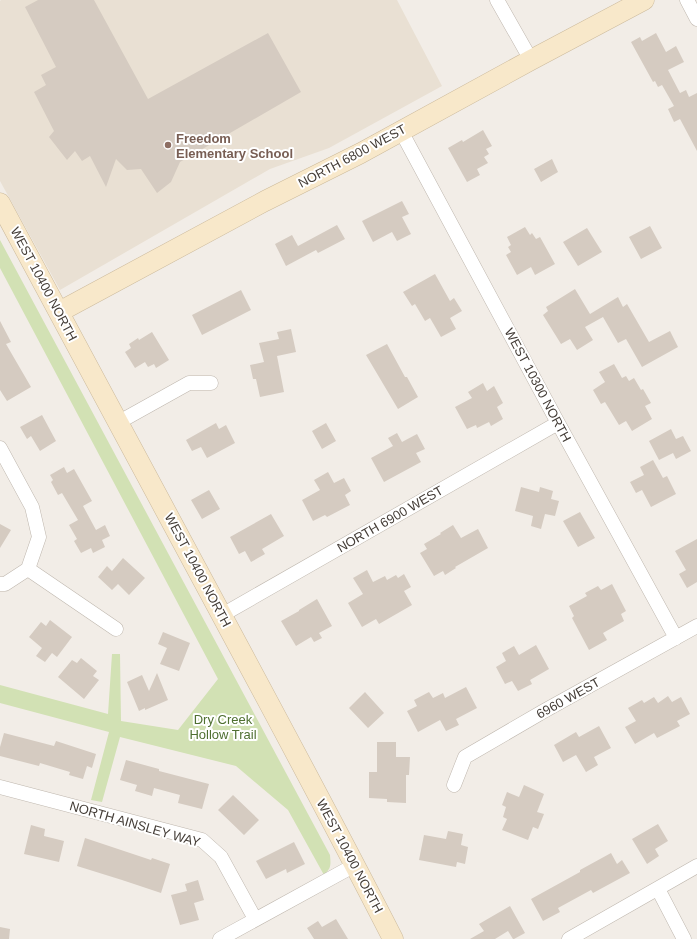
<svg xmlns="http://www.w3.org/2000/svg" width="697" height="939" viewBox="0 0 697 939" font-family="Arial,sans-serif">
<rect width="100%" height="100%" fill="#f2ede7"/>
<!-- education -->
<path fill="#e9e0d3" d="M1,0H397L442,86L329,148L270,169L60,290L0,181V1Z"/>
<!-- green -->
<path fill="#d2e1b4" d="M0,240L330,855C331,866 331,868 324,875L288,810L236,766L120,737L102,802L91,800L109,732L0,703V685L108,714L112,654H120L121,721L178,730L218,679L0,268Z"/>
<!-- building -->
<path fill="#d5cbc1" d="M38,0H94L148,99L268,33L301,92L180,162L171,182L157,193L141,169L127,170L116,159L106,187L90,156L82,161L75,151L67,160L49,137L54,131L34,92L46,85L41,75L56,67L25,7Z
M656,33L666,52L676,46L684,62L668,70L680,93L686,90L689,97L697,93V151L680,119L674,122L668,109L674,106L662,85L658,87L655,81L653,82L631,42L640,37L642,41Z
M483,130L492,146L486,149L489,154L484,157L488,163L477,169L480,175L467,182L448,148L462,140L463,142Z
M552,159L558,172L541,182L534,169Z
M402,201L409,214L402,217L411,234L397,241L392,232L373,242L362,221Z
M337,225L345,239L318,253L316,250L286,266L275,244L292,235L298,246Z
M650,226L662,248L641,259L629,237Z
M525,227L530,235L532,233L536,239L540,237L555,264L535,275L531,267L517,275L506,255L511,252L508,247L511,245L507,237Z
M587,228L602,252L578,266L563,242Z
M435,274L450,301L454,298L462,311L450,318L456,329L441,337L430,318L425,321L415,304L412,306L403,292Z
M575,289L590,314L618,297L623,307L627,304L649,342L670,331L678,347L642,367L626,339L618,343L603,317L585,327L593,340L577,350L570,339L561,344L543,315L548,311L546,307Z
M241,290L251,310L202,335L192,315Z
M0,321L11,342L6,344L31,387L7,401L0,390Z
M291,329L296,352L277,356L284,392L260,397L256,379H253L250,365L264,362L259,343L279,339L277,332Z
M152,332L169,360L156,368L154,364L148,367L145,362L135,368L125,352L131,348L129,344L138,338L139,340Z
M387,344L405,377H407L418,397L398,409L366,355Z
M614,364L622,378L626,376L629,381L634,378L641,390L643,389L651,403L645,406L652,419L632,431L626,421L619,425L605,402L601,404L593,390L605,382L599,372Z
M483,383L487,391L494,386L503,403L497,407L503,419L491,426L489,422L477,428L476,425L467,429L455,407L472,398L468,392Z
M42,415L56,441L40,451L31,436L27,439L20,427Z
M216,423L219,429L226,425L235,443L207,458L201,447L192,451L186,440Z
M326,423L336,441L322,449L312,431Z
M671,429L676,439L683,436L691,451L676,459L673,453L659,460L649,441Z
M397,433L402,442L417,434L425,449L416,453L421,462L384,482L371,458L393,446L388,438Z
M653,460L663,478L667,476L676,494L651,507L642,490L636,493L630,482L644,475L640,467Z
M64,467L67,473L74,469L92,501L83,506L96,530L105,525L110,536L102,540L105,547L93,553L91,548L81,553L74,541L77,539L69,525L78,520L62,493L58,495L51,482L53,480L50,475Z
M328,472L334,483L344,478L351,491L345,495L350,505L327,517L325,515L313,521L302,500L320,490L314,480Z
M521,487L539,492L540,487L553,491L551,499L559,501L555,516L545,514L541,529L531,526L533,516L515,511Z
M209,490L220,509L202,519L191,500Z
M580,512L595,538L578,547L563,521Z
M271,514L284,536L262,549L265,554L251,562L245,551L239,554L230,537Z
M0,524L11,530L0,548Z
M453,525L461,538L478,529L488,548L455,567L456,568L445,575L443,571L434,576L420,553L427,549L424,544L441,534L440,533Z
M697,539V582L687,588L679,574L686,570L675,551Z
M123,558L145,578L129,595L118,584L112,590L98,577L107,566L112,571Z
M367,570L373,582L385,576L387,580L396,575L398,578L404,574L411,587L404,591L412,605L379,624L376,619L362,627L348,603L363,594L353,578Z
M612,584L626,611L621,614L624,621L603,633L607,640L589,650L572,618L574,616L569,606L587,596L585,593L598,586L601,590Z
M317,599L332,626L319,633L322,638L314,642L311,637L296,646L281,621L299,611V610Z
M50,620L72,637L57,657L52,653L45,662L36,656L42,648L29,637L41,622L46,626Z
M163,632L190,643L179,671L160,664L167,648L158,644Z
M536,645L549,669L530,680L532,684L518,691L512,681L505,684L496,667L506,661L502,653L514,646L519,655Z
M81,658L97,671L93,676L99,680L84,699L58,677L72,660L77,663Z
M157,673L168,700L145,710V708L139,711L127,682L142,675L149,691Z
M466,687L477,708L456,719L459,725L446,731L440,720L418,732L407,711L417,706L414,700L429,692L433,698L443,693L445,698Z
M365,692L384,713L368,728L349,708Z
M668,696L672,702L681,697L690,714L677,721L680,726L657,738L654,733L635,744L625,727L636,721L628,708L642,700L644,703L654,697L658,703Z
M599,726L611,748L594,757L598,765L586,772L576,755L563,762L554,745L576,732L579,737Z
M4,733L54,746L56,741L96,754L92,768L87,766L83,779L69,775L70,772L40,763L39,766L0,756V747Z
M377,742H396V757H410L409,775H406V803L387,802V799L369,798V772H377Z
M126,760L159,769V771L209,784L202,809L178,803L180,795L154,788L152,796L135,791L137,785L120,780Z
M524,785L544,794L537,812L544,814L538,829L533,827L528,840L502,830L507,819L503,817L506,807L502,805L507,792L519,797Z
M233,795L259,820L244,835L218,810Z
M658,824L668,841L655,849L659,856L647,864L632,839Z
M31,825L45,829L44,836L64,841L59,862L24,854Z
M448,831L463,834L461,845L468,847L465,864L457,862L456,867L419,860L424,835L446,839Z
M85,838L151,860L152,858L170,864L161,893L122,880L77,866Z
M294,842L305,864L287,873L286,869L266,879L256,861Z
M611,853L617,864L622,860L630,873L593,893L591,890L558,908L560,912L543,921L531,899L580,872V870Z
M198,880L204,900L194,903L199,920L180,925L171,895L187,891L185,884Z
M510,906L525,933L514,939H513L508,931L495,939H470L484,931L479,924Z
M336,919L348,939H314L307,928L318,921L322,927Z
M0,927L10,929L9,939H0Z"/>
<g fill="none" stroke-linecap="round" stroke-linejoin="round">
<defs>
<path id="street" d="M497,0L531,60
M687,0L697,19
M401,131L558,423L676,638
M119,422L189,383H211
M0,448L32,507L39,537L28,569
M28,569L116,629
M0,584H5L28,569
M222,615L558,423
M454,785L465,757L544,711L697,626
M0,787L202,840L221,857L255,919
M658,889L684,939
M220,939L355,865
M569,939L697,866"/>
<path id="secondary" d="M0,203C81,353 162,503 242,653C293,748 344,843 393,939
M59,312L265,201L361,153L531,60L644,0"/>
</defs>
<!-- street casing -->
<use href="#street" stroke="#bfb7ae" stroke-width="15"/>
<!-- secondary casing -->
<use href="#secondary" stroke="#ccba9c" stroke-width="21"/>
<!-- street -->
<use href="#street" stroke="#fff" stroke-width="14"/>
<!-- secondary -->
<use href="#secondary" stroke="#f8e8ca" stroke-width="20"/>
</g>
<!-- markers -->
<circle fill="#8d6e63" stroke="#fff" stroke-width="1.5" cx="168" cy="145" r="4"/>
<g text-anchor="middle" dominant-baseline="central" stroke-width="4" stroke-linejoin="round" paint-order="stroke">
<!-- education labels -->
<g font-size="13" font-weight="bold" fill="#785e54" stroke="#fff" text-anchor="start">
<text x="176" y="138">Freedom<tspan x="176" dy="15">Elementary School</tspan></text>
</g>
<!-- street labels -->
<g font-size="13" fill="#443d37" stroke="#fff">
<text transform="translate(352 156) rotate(-28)">NORTH 6800 WEST</text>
<text transform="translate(44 284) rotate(62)">WEST 10400 NORTH</text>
<text transform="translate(538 385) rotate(62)">WEST 10300 NORTH</text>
<text transform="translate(390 519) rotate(-30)">NORTH 6900 WEST</text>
<text transform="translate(198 570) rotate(62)">WEST 10400 NORTH</text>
<text transform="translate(568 698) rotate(-29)">6960 WEST</text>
<text transform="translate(135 824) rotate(16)">NORTH AINSLEY WAY</text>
<text transform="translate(350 856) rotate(62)">WEST 10400 NORTH</text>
</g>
<!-- park labels -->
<g font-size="13" fill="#4f6f31" stroke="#fff">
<text x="223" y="719">Dry Creek<tspan x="223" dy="15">Hollow Trail</tspan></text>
</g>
</g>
</svg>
